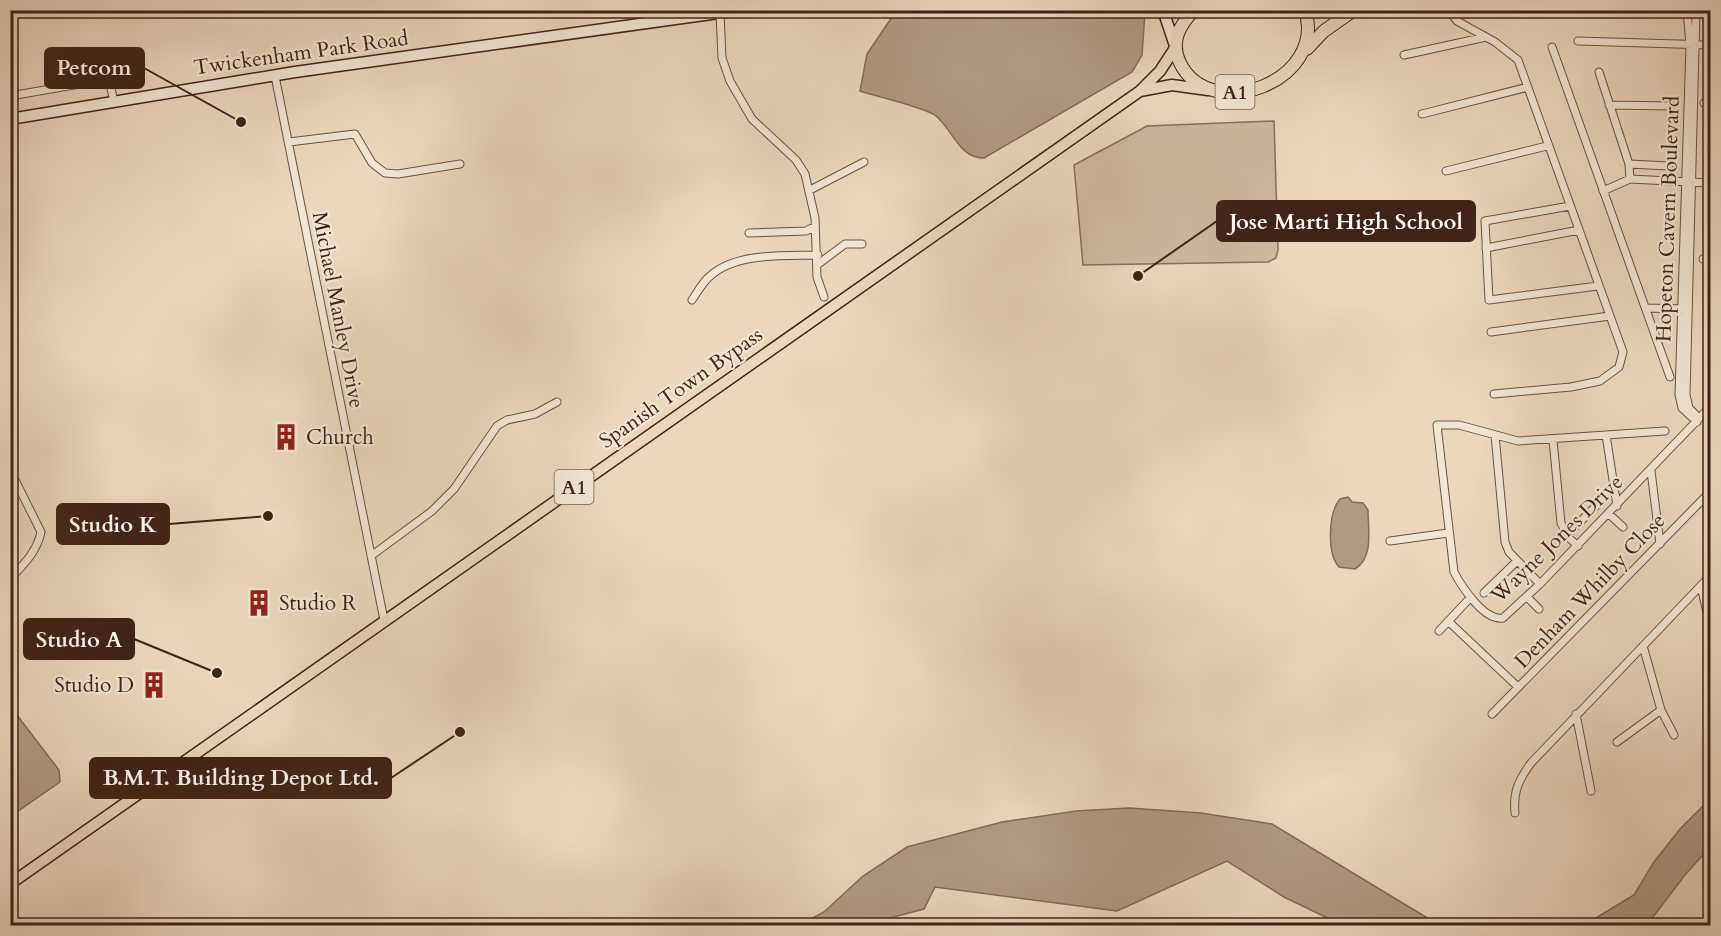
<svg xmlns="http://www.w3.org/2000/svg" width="1721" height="936" viewBox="0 0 1721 936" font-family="Cardo,serif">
<rect width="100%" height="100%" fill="#ead7be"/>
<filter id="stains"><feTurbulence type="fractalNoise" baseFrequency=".00333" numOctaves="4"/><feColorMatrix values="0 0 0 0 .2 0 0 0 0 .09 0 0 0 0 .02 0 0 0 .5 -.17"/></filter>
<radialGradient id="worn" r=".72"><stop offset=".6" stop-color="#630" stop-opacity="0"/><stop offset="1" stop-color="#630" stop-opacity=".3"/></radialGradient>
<!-- pitch -->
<path fill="#cdb8a2" stroke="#866e5e" stroke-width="1.5" d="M1274,121L1278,250L1276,258L1268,262L1083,265L1074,165L1147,126Z"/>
<!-- water -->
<path fill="#b09a86" stroke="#836a5a" stroke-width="1.5" d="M896,11H1145L1142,55L1132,72L984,158C959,158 953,130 936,116C927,108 875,96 860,91L867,54Z
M1348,497L1352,502L1363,503L1368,510C1368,529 1374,558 1355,569L1339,567C1327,554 1328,513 1340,499Z
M10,706L59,770L60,782L11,816Z
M1710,799V847L1685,875L1647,925H1532L1591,921L1634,895L1654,862L1680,829Z
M1129,808L1201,813L1272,824L1429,919L1454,925H1342L1284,897L1227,861L1117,911L935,887L924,909L863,925H800L824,912L863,876L907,847L1002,822L1076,811Z"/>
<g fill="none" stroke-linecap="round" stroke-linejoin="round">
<defs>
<path id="minor" d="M1449,10L1457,21L1495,42L1518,60L1623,352L1619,367L1600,381L1571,387L1494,394
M1687,10L1690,45L1679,395L1682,408L1697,422
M1696,10L1686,395L1689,408L1698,417
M720,13L722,58L730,81L752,119L796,160L805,174L815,218L817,277L824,297
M1578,41L1710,45
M1552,47L1670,377
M1404,55L1486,37
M1599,72L1629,164L1630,179
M275,76L384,620
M10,96L109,79L114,102
M1704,103H1710
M1609,105L1671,106
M1422,114L1528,87
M289,142L355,134L372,163L385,173L398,174L460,164
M1629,164L1669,166
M1446,171L1547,146
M810,190L864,162
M1603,191L1630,179L1710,183
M1570,206L1485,221L1489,300L1598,286
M749,233L806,231L814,227
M1486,248L1579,230
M1703,259H1710
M817,265L845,244H862
M692,300C697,293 702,283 709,277C735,252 784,256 818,255
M1646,308L1685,309
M1491,332L1610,316
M1665,431L1518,441L1459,425H1437L1454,572C1462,587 1484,621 1503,618L1540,584L1710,407
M1495,435L1505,542L1509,552L1540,584
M1606,435L1617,506
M1553,440L1561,523L1569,538L1578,546
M10,470L41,532C37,552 23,565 10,579
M1651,471L1660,544
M1609,514L1623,527
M1567,535L1598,504
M1390,541L1448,533
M371,556L432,511L454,489L497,426L507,420L535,414L557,402
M1701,586L1710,626
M1484,593L1517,561
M1527,597L1539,609
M1448,621L1518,687
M1439,631L1470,598
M1643,646L1661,710L1674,735
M1492,714L1710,492
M1576,714L1591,791
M1617,742L1661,710
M1515,813C1513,792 1518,781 1531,763L1710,576"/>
<path id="secondary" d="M1163,10L1174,43
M10,119L295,72L740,10"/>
<path id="primary" d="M1140,91L1172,85L1208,90
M10,884L1140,91L1160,71L1175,48"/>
<path id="trunk" d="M1194,10C1179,26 1170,42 1180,63C1211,125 1328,81 1305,10
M1307,49L1324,31L1354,10"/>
</defs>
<!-- minor casing -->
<use href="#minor" stroke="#6a5042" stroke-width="9"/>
<!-- secondary casing -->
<use href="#secondary" stroke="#3f2319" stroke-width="13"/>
<!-- primary casing -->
<use href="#primary" stroke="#3f2319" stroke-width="13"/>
<!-- trunk casing -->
<use href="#trunk" stroke="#3f2319" stroke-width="14"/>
<!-- minor -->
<use href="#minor" stroke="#f1e5d5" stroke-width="7"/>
<!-- secondary -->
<use href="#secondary" stroke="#f1e5d5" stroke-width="10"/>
<!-- primary -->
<use href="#primary" stroke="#ead7be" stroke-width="10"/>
<!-- trunk -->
<use href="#trunk" stroke="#ead7be" stroke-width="12"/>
</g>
<!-- icons -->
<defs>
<symbol id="building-bare" viewBox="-9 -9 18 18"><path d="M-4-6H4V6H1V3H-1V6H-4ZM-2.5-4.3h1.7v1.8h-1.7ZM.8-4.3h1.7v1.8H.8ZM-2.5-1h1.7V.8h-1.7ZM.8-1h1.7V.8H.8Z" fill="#8f2418" stroke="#f1e5d5" stroke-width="2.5" paint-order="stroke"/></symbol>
</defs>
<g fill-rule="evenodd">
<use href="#building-bare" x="267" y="418" width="38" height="38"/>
<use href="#building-bare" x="240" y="584" width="38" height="38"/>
<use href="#building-bare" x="135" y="666" width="38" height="38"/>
</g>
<g text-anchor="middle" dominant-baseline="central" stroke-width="4.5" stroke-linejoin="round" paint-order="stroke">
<!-- shield labels -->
<g fill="#f1e5d5" stroke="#745d51" stroke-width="1.5">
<rect x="1215.5" y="75" width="39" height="34" rx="4.5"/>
<rect x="554.5" y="470" width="39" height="34" rx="4.5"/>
</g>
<g font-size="20" font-weight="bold" fill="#3f2319">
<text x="1235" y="92">A1</text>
<text x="574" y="487">A1</text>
</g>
<!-- street labels -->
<g font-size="21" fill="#3f2319" stroke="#f1e5d5">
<text transform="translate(301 53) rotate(-8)">Twickenham Park Road</text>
<text transform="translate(1668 219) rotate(-88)">Hopeton Cavern Boulevard</text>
<text transform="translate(338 310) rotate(79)">Michael Manley Drive</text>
<text transform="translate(681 388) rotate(-35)">Spanish Town Bypass</text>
<text transform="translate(1557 539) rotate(-44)">Wayne Jones Drive</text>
<text transform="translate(1590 591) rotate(-46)">Denham Whilby Close</text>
</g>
<!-- poi labels -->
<g font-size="21" fill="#3f2319" stroke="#f1e5d5" text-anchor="start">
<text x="306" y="437">Church</text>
<text x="279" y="603">Studio R</text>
<text x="134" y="685" text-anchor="end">Studio D</text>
</g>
</g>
<!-- callouts -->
<path fill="none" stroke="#3f2319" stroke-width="2" d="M241 122L144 68M1138 276L1217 221M268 516L169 524M217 673L134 639M460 732L391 778"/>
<g fill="#3f2319" stroke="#f1e5d5" stroke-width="2">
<circle cx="241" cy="122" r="6"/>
<circle cx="1138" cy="276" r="6"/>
<circle cx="268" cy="516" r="6"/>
<circle cx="217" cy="673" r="6"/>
<circle cx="460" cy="732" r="6"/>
</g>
<g fill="#3f2319" stroke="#3f2319" stroke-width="2">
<rect x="45" y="48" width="99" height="40" rx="6"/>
<rect x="1217" y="201" width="258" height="40" rx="6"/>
<rect x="57" y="504" width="112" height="40" rx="6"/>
<rect x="24" y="619" width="110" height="40" rx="6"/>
<rect x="90" y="758" width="301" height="40" rx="6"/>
</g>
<g font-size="22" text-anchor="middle" font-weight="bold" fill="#fff">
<text x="94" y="75">Petcom</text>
<text x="1346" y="229">Jose Marti High School</text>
<text x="113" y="532">Studio K</text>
<text x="79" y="647">Studio A</text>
<text x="241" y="785">B.M.T. Building Depot Ltd.</text>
</g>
<!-- margin -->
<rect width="1721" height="936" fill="none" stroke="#ead7be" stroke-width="36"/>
<rect x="12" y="12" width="1697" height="912" fill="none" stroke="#3f2319" stroke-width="3"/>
<rect x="18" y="18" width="1685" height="900" fill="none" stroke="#3f2319" stroke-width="1.5"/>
<rect width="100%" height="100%" filter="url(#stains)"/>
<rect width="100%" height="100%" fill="url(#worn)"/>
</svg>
